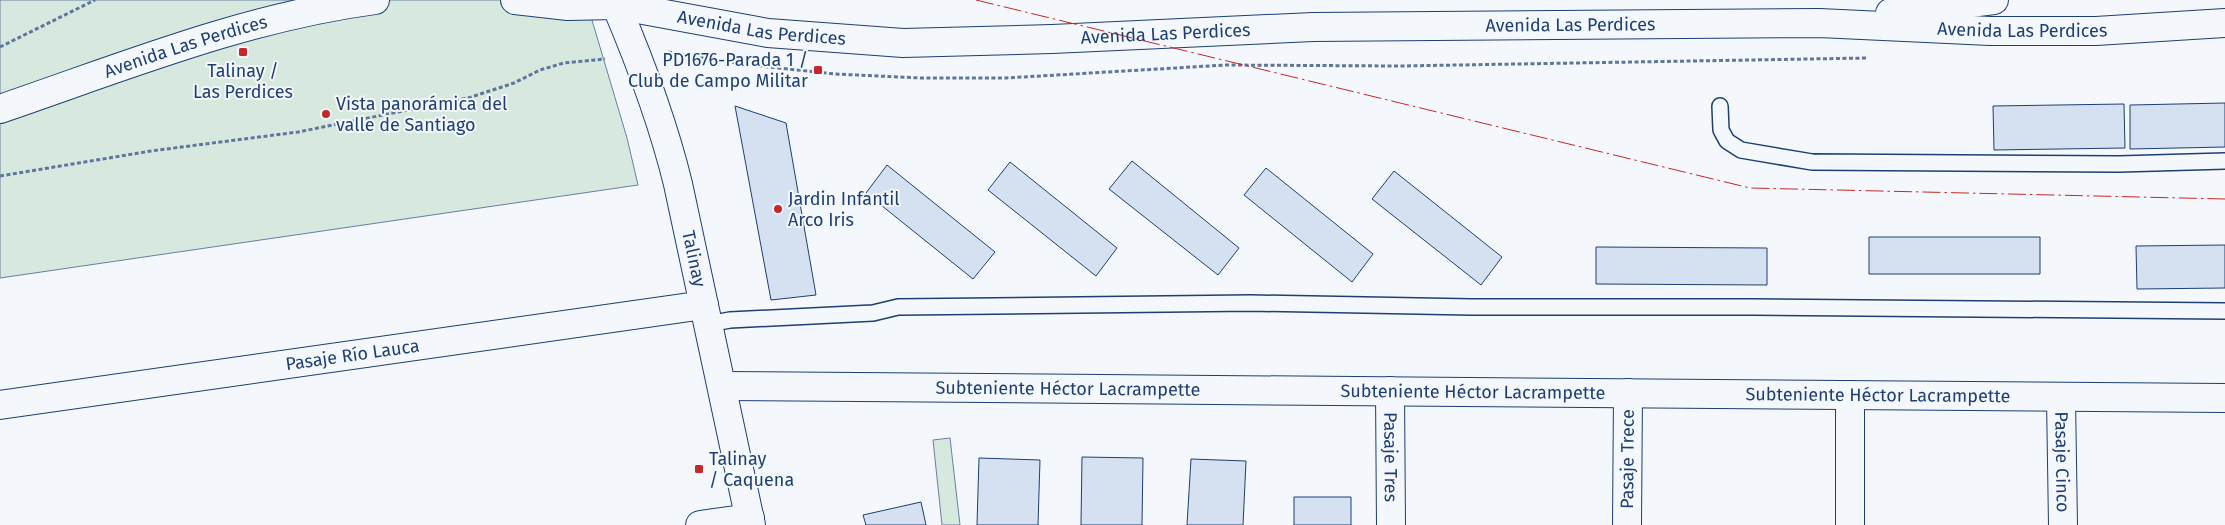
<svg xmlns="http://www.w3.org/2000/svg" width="2225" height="525" viewBox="0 0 2225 525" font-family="'Fira Sans',sans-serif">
<rect width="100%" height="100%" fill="#f4f7fb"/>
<!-- green -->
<path fill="#d7e8df" stroke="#687fa3" d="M0,0H586L627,138L638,185L0,278Z
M950,438L960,525H942L933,440Z"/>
<!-- building -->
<path fill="#d5e0f0" stroke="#1d3f73" d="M2225,103V147L2130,149V105Z
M2124,104L2125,148L1994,150L1993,106Z
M735,106L786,123L816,295L771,300Z
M1132,161L1239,248L1218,275L1109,189Z
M1010,162L1117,248L1096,276L988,190Z
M887,165L995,252L973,279L866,193Z
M1266,168L1373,254L1352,282L1244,195Z
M1394,171L1502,257L1481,285L1372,199Z
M1869,237H2040V274H1869Z
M2225,245V288L2137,289L2136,246Z
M1596,247L1767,248V285L1596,284Z
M1082,457L1143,458L1142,525H1081Z
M979,458L1040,460L1038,525H977Z
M1191,459L1246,461L1243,525H1187Z
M1294,497H1351V525H1294Z
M921,502L926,525H866L863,515Z"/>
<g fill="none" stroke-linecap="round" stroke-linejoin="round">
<defs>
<path id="lane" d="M1720,106L1721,130L1727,141L1741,150L1812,162L2119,164L2225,161
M708,324L730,320L873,313L898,307L1251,303L1472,307H1753L2225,311"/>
<g id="street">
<path id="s1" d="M722,386L2225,398"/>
<path id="s2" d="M1390,391L1391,525"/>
<path id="s3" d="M2061,398L2063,525"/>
<path id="s4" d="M0,405L704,305"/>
<path d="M700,525L750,518"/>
<path id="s5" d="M1627,525L1628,393"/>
<path d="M1850,525V395"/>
</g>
<g id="secondary">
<path id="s6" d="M616,5C641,64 663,122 678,184L751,525"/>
</g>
<g id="primary">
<path id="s7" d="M515,0L568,6L616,5L768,33L903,43L1052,39L1313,27L1819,23L1990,31H2096L2225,23"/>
<path d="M1890,13L1994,0"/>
<path id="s8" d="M0,109C123,67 246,17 375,0"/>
</g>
</defs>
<!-- lane casing -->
<use href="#lane" stroke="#1d3f73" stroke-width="18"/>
<!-- street casing -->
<use href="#street" stroke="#1d3f73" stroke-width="30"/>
<!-- secondary casing -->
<use href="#secondary" stroke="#1d3f73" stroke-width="30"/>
<!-- primary casing -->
<use href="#primary" stroke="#1d3f73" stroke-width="30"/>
<!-- path -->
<path stroke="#5e769c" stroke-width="3" stroke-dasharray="4 2.5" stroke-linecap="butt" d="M0,47L95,0
M668,52L750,65L835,74L921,78H1006L1226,65L1400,66L1867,58
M0,176L151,151L298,132L468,98L514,83L540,70L564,63L605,59"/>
<!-- lane -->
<use href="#lane" stroke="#f4f7fb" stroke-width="15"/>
<!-- street -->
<use href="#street" stroke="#f4f7fb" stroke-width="28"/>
<!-- secondary -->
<use href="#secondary" stroke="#f4f7fb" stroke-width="28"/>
<!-- primary -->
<use href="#primary" stroke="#f4f7fb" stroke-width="28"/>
<!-- power -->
<path stroke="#c62828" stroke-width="1" stroke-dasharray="18 4 2.5 4" stroke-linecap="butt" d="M976,0L1750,188L2225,199"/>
</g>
<!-- markers -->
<g fill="#c62828" stroke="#f4f7fb" stroke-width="2">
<rect x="238" y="47" width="10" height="10" rx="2.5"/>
<rect x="813" y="65" width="10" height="10" rx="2.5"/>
<circle cx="326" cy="114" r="5"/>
<circle cx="778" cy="209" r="5"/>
<rect x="694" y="464" width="10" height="10" rx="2.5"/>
</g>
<g text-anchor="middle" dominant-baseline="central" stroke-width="4" stroke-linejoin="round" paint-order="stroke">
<!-- street labels -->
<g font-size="18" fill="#1d3f73" stroke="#f4f7fb">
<text stroke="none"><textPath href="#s7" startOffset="1059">Avenida Las Perdices</textPath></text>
<text stroke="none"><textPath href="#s7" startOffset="249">Avenida Las Perdices</textPath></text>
<text stroke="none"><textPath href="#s7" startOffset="1511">Avenida Las Perdices</textPath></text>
<text stroke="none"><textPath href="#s7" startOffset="654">Avenida Las Perdices</textPath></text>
<text stroke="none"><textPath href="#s8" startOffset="196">Avenida Las Perdices</textPath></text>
<text stroke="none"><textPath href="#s6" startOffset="266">Talinay</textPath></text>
<text stroke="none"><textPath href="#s4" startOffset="356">Pasaje Río Lauca</textPath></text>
<text stroke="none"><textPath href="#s1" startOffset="346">Subteniente Héctor Lacrampette</textPath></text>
<text stroke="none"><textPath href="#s1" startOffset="751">Subteniente Héctor Lacrampette</textPath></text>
<text stroke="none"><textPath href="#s1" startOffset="1156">Subteniente Héctor Lacrampette</textPath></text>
<text stroke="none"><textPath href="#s2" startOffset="66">Pasaje Tres</textPath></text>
<text stroke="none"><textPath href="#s5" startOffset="66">Pasaje Trece</textPath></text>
<text stroke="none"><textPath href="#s3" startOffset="64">Pasaje Cinco</textPath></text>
</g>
<!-- poi labels -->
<g font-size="18" fill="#1d3f73" stroke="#f4f7fb" text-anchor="start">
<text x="808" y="60" text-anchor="end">PD1676-Parada 1 /<tspan x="808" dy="21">Club de Campo Militar</tspan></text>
<text x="243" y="71" text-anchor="middle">Talinay /<tspan x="243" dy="21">Las Perdices</tspan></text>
<text x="336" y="104">Vista panorámica del<tspan x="336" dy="21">valle de Santiago</tspan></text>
<text x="788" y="199">Jardin Infantil<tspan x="788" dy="21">Arco Iris</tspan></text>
<text x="709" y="459">Talinay<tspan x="709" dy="21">/ Caquena</tspan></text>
</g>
</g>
</svg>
